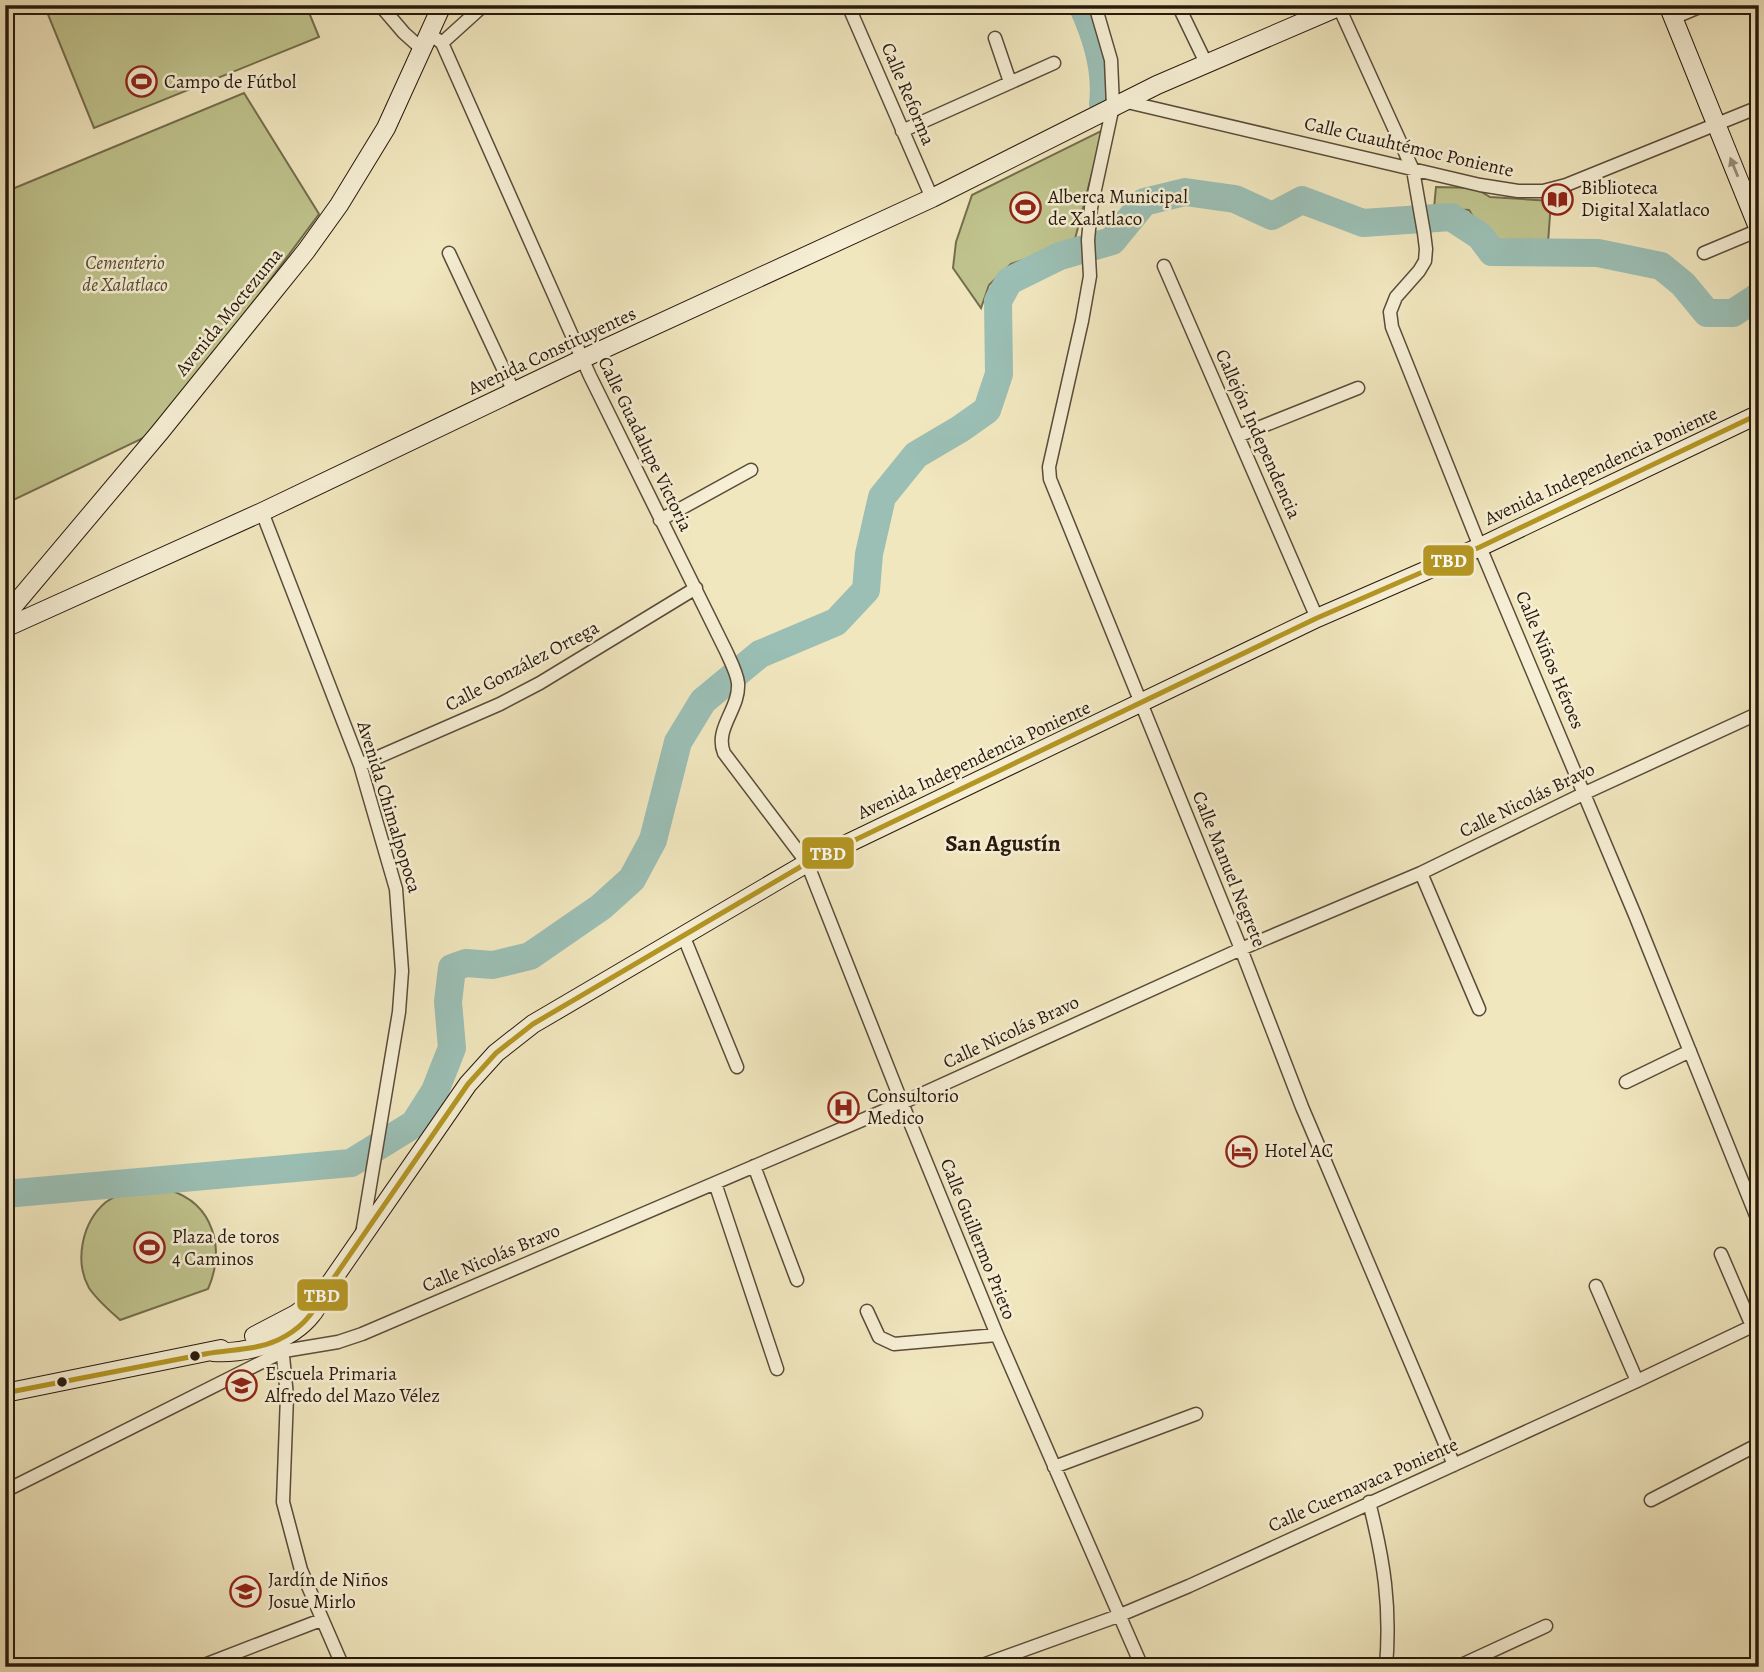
<svg xmlns="http://www.w3.org/2000/svg" width="1764" height="1672" viewBox="0 0 1764 1672" font-family="Alegreya,serif">
<rect width="100%" height="100%" fill="#f1e7bf"/>
<filter id="stains"><feTurbulence type="fractalNoise" baseFrequency=".00286" numOctaves="4"/><feColorMatrix values="0 0 0 0 .2 0 0 0 0 .09 0 0 0 0 .02 0 0 0 .5 -.17"/></filter>
<radialGradient id="worn" r=".72"><stop offset=".6" stop-color="#630" stop-opacity="0"/><stop offset="1" stop-color="#630" stop-opacity=".3"/></radialGradient>
<!-- green -->
<path fill="#c0c48e" stroke="#746e4e" stroke-width="2" d="M63,5H306L319,37L94,128L47,12Z
M244,93L319,214L158,431L5,504V192Z
M1103,130L1074,243L1011,264L989,285L981,308L953,268L956,242L972,195Z
M1436,187L1475,188L1490,197L1551,201L1548,243L1511,247L1487,239L1469,210L1434,208Z
M147,1187C154,1188 163,1188 169,1190C215,1204 225,1250 208,1289L120,1320C109,1310 97,1300 89,1288C74,1261 82,1222 106,1202C119,1193 133,1190 147,1187Z"/>
<g fill="none" stroke-linecap="round" stroke-linejoin="round">
<!-- river -->
<path stroke="#9bbfb5" stroke-width="28" d="M1082,5C1096,35 1107,71 1103,104
M5,1194L351,1163L414,1124L435,1091L452,1048L448,1002L452,968L466,963L493,965L530,956L601,907L632,879L653,840L678,742L703,701L760,654L836,622L866,590L869,554L882,497L916,455L960,429L987,410L999,374L998,301L1009,281L1060,256L1112,241L1144,202L1185,192L1235,199L1272,216L1302,200L1363,223L1451,217L1480,236L1492,252L1598,253L1661,266L1683,284L1707,313H1733L1759,296"/>
<defs>
<path id="street" d="M380,5L404,33L423,50
M848,5L932,198
M1095,5L1111,60L1113,106L1091,208L1088,240L1090,276L1082,321L1049,467L1050,479L1241,949L1302,1107L1454,1465
M1178,5L1206,63
M1338,5L1413,170L1424,233L1426,249L1425,261L1419,271L1396,297L1390,312L1392,327L1480,547L1635,915L1759,1223
M1673,18L1704,5
M430,34L442,43L590,376L726,651C730,660 737,673 738,683C740,709 714,728 724,753L807,863L902,1103L997,1335L1142,1667
M995,38L1010,82
M442,43L484,5
M1123,101L1480,185L1518,191H1543L1566,185L1759,107
M902,131L1054,63
M449,253L514,392
M1704,253L1759,230
M1164,266L1317,618
M1238,436L1358,388
M262,512L360,765L396,889L402,971L399,1012L362,1234
M660,520L751,470
M360,765L500,704L540,683L696,588
M1421,873L1479,1009
M683,935L737,1067
M1626,1082L1690,1051
M754,1166L797,1280
M715,1183L777,1369
M1721,1254L1752,1326
M1596,1286L1637,1381
M867,1311L879,1337L894,1344L997,1335
M282,1346L287,1396L283,1502L301,1570L343,1667
M1054,1467L1196,1414
M5,1491L284,1351L338,1342L362,1334L902,1103L1241,949L1421,873L1585,793L1759,713
M1651,1500L1759,1444
M1369,1502C1384,1561 1391,1606 1386,1667
M199,1667L321,1620
M977,1667L1118,1616L1189,1586L1637,1381L1759,1323
M1457,1667L1546,1626"/>
<path id="secondary" d="M1668,5L1759,230
M5,616L160,432L306,251L339,205L386,128L442,5
M5,628L262,512L582,359L932,198L1157,85L1343,5
M254,1336L296,1314L311,1303
M213,1352C247,1354 290,1342 312,1314C317,1309 319,1301 322,1295L468,1084L496,1053L533,1024L807,863L1317,618L1480,547L1759,414
M5,1393L221,1349"/>
</defs>
<!-- street casing -->
<use href="#street" stroke="#5a4c3a" stroke-width="15"/>
<!-- secondary casing -->
<use href="#secondary" stroke="#28190d" stroke-width="20"/>
<!-- street -->
<use href="#street" stroke="#f6efd5" stroke-width="12"/>
<!-- secondary -->
<use href="#secondary" stroke="#f6efd5" stroke-width="18"/>
<defs>
<path id="bus-1" d="M5,1393C72,1380 139,1367 205,1354C230,1349 254,1351 278,1340C299,1330 313,1316 322,1295L468,1084L496,1053L533,1024L807,863L1317,618L1480,547L1759,414"/>
</defs>
<!-- bus-1 casing -->
<use href="#bus-1" stroke="#f6efd5" stroke-width="10"/>
<!-- bus-1 -->
<use href="#bus-1" stroke="#b49623" stroke-width="5"/>
</g>
<!-- one-way arrows -->
<defs><path id="oneway-solid" d="M-6-.8H1V-3.2L6.5 0L1 3.2V.8H-6Z" transform="scale(1.75)"/></defs>
<use fill="#998f7b" href="#oneway-solid" transform="translate(1734 167) rotate(-112)"/>
<!-- icons -->
<defs>
<symbol id="stadium-ring" viewBox="-11 -11 22 22"><circle r="9.5" fill="#f6efd5" stroke="#8f2418" stroke-width="1.5"/><path d="M0-5a6.5 5 0 1 0 0 10a6.5 5 0 1 0 0-10ZM-3.5-1.8h7v3.6h-7Z" fill="#8f2418"/></symbol>
<symbol id="library-ring" viewBox="-11 -11 22 22"><circle r="9.5" fill="#f6efd5" stroke="#8f2418" stroke-width="1.5"/><path d="M-6-4Q-3-5.5-.7-3.5V5Q-3 3-6 4ZM6-4Q3-5.5 .7-3.5V5Q3 3 6 4Z" fill="#8f2418"/></symbol>
<symbol id="hospital-ring" viewBox="-11 -11 22 22"><circle r="9.5" fill="#f6efd5" stroke="#8f2418" stroke-width="1.5"/><path d="M-5-5h3v3.5h4V-5h3V5h-3V1.5h-4V5h-3Z" fill="#8f2418"/></symbol>
<symbol id="hotel-ring" viewBox="-11 -11 22 22"><circle r="9.5" fill="#f6efd5" stroke="#8f2418" stroke-width="1.5"/><path d="M-6-4.5h1.5V1H6V5H4.5V3h-9V5H-6ZM-4 0a1.8 1.8 0 1 1 3.6 0ZM.5 0V-2.5h3Q6-2.5 6 0Z" fill="#8f2418"/></symbol>
<symbol id="school-ring" viewBox="-11 -11 22 22"><circle r="9.5" fill="#f6efd5" stroke="#8f2418" stroke-width="1.5"/><path d="M0-5L7-2L0 1L-7-2ZM-4 1L0 2.5L4 1V4Q0 6-4 4Z" fill="#8f2418"/></symbol>
</defs>
<g fill-rule="evenodd">
<use href="#stadium-ring" x="124" y="64" width="35" height="35"/>
<use href="#library-ring" x="1540" y="182" width="35" height="35"/>
<use href="#stadium-ring" x="1008" y="190" width="35" height="35"/>
<use href="#hospital-ring" x="826" y="1090" width="35" height="35"/>
<use href="#hotel-ring" x="1224" y="1134" width="35" height="35"/>
<use href="#stadium-ring" x="132" y="1230" width="35" height="35"/>
<use href="#school-ring" x="224" y="1368" width="35" height="35"/>
<use href="#school-ring" x="228" y="1574" width="35" height="35"/>
</g>
<!-- markers -->
<g fill="#28190d" stroke="#f6efd5" stroke-width="2.5">
<circle cx="195" cy="1356" r="6"/>
<circle cx="62" cy="1382" r="6"/>
</g>
<g text-anchor="middle" dominant-baseline="central" stroke-width="5" stroke-linejoin="round" paint-order="stroke">
<!-- poi labels -->
<g font-size="19" fill="#28190d" stroke="#f6efd5" text-anchor="start">
<text x="164" y="82">Campo de Fútbol</text>
<text x="1581" y="188">Biblioteca<tspan x="1581" dy="22">Digital Xalatlaco</tspan></text>
<text x="1048" y="197">Alberca Municipal<tspan x="1048" dy="22">de Xalatlaco</tspan></text>
<text x="867" y="1096">Consultorio<tspan x="867" dy="22">Medico</tspan></text>
<text x="1264" y="1151">Hotel AC</text>
<text x="172" y="1237">Plaza de toros<tspan x="172" dy="22">4 Caminos</tspan></text>
<text x="265" y="1374">Escuela Primaria<tspan x="265" dy="22">Alfredo del Mazo Vélez</tspan></text>
<text x="268" y="1580">Jardín de Niños<tspan x="268" dy="22">Josue Mirlo</tspan></text>
</g>
<!-- street labels -->
<g font-size="19" fill="#28190d" stroke="#f6efd5">
<text transform="translate(908 94) rotate(67)">Calle Reforma</text>
<text transform="translate(1409 147) rotate(13)">Calle Cuauhtémoc Poniente</text>
<text transform="translate(229 312) rotate(-51)">Avenida Moctezuma</text>
<text transform="translate(552 351) rotate(-25)">Avenida Constituyentes</text>
<text transform="translate(1258 434) rotate(66)">Callejón Independencia</text>
<text transform="translate(645 444) rotate(64)">Calle Guadalupe Victoria</text>
<text transform="translate(1601 466) rotate(-25)">Avenida Independencia Poniente</text>
<text transform="translate(1550 660) rotate(67)">Calle Niños Héroes</text>
<text transform="translate(522 666) rotate(-28)">Calle González Ortega</text>
<text transform="translate(974 760) rotate(-25)">Avenida Independencia Poniente</text>
<text transform="translate(1527 800) rotate(-26)">Calle Nicolás Bravo</text>
<text transform="translate(389 807) rotate(73)">Avenida Chimalpopoca</text>
<text transform="translate(1229 869) rotate(68)">Calle Manuel Negrete</text>
<text transform="translate(1011 1032) rotate(-25)">Calle Nicolás Bravo</text>
<text transform="translate(978 1239) rotate(68)">Calle Guillermo Prieto</text>
<text transform="translate(491 1258) rotate(-23)">Calle Nicolás Bravo</text>
<text transform="translate(1363 1485) rotate(-24)">Calle Cuernavaca Poniente</text>
</g>
<!-- park labels -->
<g font-size="19" font-style="italic" fill="#564c34" stroke="#f6efd5">
<text x="125" y="263">Cementerio<tspan x="125" dy="22">de Xalatlaco</tspan></text>
</g>
<!-- quarter labels -->
<g font-size="23" font-weight="bold" fill="#28190d" stroke="#f6efd5">
<text x="1003" y="843">San Agustín</text>
</g>
</g>
<g stroke="#f6efd5" stroke-width="2.5">
<rect x="1422" y="544" width="53" height="33" rx="7" fill="#b49623"/>
<rect x="801" y="836" width="54" height="34" rx="7" fill="#b49623"/>
<rect x="296" y="1278" width="53" height="34" rx="7" fill="#b49623"/>
</g>
<g font-size="19" text-anchor="middle" font-weight="bold" fill="#fff">
<text x="1449" y="567">TBD</text>
<text x="828" y="860">TBD</text>
<text x="322" y="1302">TBD</text>
</g>
<!-- margin -->
<rect width="1764" height="1672" fill="none" stroke="#f1e7bf" stroke-width="28"/>
<rect x="7" y="7" width="1750" height="1658" fill="none" stroke="#28190d" stroke-width="3.5"/>
<rect x="14" y="14" width="1736" height="1644" fill="none" stroke="#28190d" stroke-width="2"/>
<rect width="100%" height="100%" filter="url(#stains)"/>
<rect width="100%" height="100%" fill="url(#worn)"/>
</svg>
